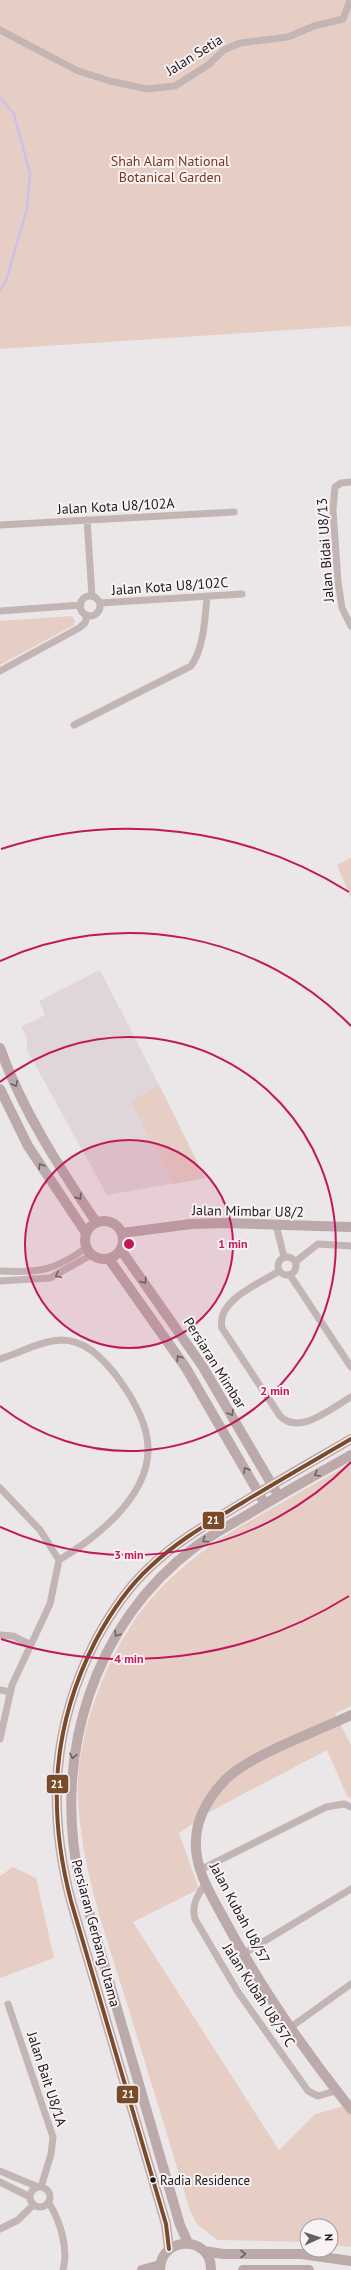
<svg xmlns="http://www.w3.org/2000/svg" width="351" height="2270" viewBox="0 0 351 2270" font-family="'PT Sans',sans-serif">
<rect width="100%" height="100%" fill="#ebe6e8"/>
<!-- built -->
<path fill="#e0d5d9" d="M100,970L159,1085L205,1178L107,1195L27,1050V1037L21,1027L45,1015L39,1001Z"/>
<!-- green -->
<path fill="#e7cec5" d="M0,0H351V326L0,349Z
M72,616L75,621L74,625L0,665V621Z
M351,858V898L337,865Z
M159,1085L205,1178L173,1184L131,1102Z
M351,1463V1706L335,1714L351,1745V1798L347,1796L327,1750L211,1811L179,1833L199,1889L133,1922L279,2150L315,2114L351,2104V2247L331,2245V2226H307V2242L217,2240L197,2224L190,2211C169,2140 147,2069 125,1997C105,1933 81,1867 78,1798C75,1744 101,1671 131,1626C148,1598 176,1572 202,1552C220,1537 241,1526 262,1514C292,1497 321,1480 351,1463Z
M13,1867L36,1878L54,1958L0,1978V1876Z"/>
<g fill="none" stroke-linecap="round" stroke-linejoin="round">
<!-- stream -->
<path stroke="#ccc1e7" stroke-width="2.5" d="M0,98L14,114L30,174L27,209L5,284L0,290"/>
<!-- street -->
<path stroke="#c4b5b5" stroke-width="7" d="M0,30L78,71L110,81L147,89L175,86L208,65L224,50L240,43L288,37L314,26L343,19L350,0
M351,482L341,483L335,487L333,510L338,582L342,608L351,626
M87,520L92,596
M0,525L234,512
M80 606a10 10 0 1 1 20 0a10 10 0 1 1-20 0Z
M100,603L242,594
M0,611L81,605
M0,671L79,628L85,623L87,615
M74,725L191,666C204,648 205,618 207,596
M276,1225L284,1257
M278 1266a9 9 0 1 1 18 0a9 9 0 1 1-18 0Z
M295,1262L318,1244L351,1246
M0,1271C39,1273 54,1271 86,1248
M279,1271C259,1284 216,1300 222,1328L280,1416C300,1436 331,1408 351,1397
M290,1275L351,1367
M0,1281L50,1278L91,1255
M0,1359C19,1353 41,1341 61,1340C85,1340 101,1357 115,1374C131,1395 149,1423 148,1451C147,1498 96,1538 59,1560
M0,1488L40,1530L59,1560L50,1604L12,1685L0,1739
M0,1635L13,1636L29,1644
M0,1690L10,1692
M200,1870L326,1807L344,1804L351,1807
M205,1884C198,1895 191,1905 195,1919L238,1992L308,2091L318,2096L336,2091
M243,1954L351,1889
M8,2004L53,2137L51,2154L41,2187
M291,2027L351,1984
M0,2171L38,2187
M0,2182L30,2197
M30 2197a10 10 0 1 1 20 0a10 10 0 1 1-20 0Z
M49,2203C60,2221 69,2249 63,2270
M0,2229L18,2220L33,2205"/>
<!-- secondary -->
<path stroke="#bcaaab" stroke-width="10" d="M0,1048C22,1110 59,1167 96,1222
M0,1089L28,1146L86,1233
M85 1240a19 19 0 1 1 38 0a19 19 0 1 1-38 0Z
M122,1233L191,1224L226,1223L351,1227
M121,1250L203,1367L275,1490
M109,1259L186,1368L262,1499
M351,1715C318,1731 248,1756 225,1780C210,1796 197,1816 196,1839C194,1868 210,1893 223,1917C259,1985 303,2049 351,2109
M188,2243L180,2225L79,1878C53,1755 93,1624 195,1547C211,1535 229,1525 247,1515C281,1494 316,1475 351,1455
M169,2249L166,2224L71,1901C47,1809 52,1725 96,1640C110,1614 128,1587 150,1567C177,1541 209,1523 242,1503C278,1481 315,1460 351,1439
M204,2251L223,2254H301L351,2261
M142,2270L160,2265
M160,2270C160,2235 212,2235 211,2270
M243,2270H309"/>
<defs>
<path id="bus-1" d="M169,2249L166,2224L71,1901C47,1809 52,1725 96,1640C110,1614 128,1587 150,1567C177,1541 209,1523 242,1503C278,1481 315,1460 351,1439"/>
</defs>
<!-- bus-1 casing -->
<use href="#bus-1" stroke="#f9f2f5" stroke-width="7"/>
<!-- bus-1 -->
<use href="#bus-1" stroke="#7a4b2a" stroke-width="4"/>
</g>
<!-- one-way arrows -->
<defs><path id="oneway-chevron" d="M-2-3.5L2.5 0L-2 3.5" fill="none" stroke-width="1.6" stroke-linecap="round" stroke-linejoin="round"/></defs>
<g stroke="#6c6262">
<use href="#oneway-chevron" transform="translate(15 1084) rotate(64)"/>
<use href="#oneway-chevron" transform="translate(41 1166) rotate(-122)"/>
<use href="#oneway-chevron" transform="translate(79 1197) rotate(56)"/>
<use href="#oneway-chevron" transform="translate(144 1281) rotate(54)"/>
<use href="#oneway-chevron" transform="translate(179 1358) rotate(-123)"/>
<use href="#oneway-chevron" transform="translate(231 1413) rotate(60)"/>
<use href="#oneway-chevron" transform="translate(246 1470) rotate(-120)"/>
<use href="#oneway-chevron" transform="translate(317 1474) rotate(150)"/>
<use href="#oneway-chevron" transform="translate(205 1540) rotate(146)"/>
<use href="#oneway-chevron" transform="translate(117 1634) rotate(123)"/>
<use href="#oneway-chevron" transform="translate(73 1756) rotate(100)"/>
<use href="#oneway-chevron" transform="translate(243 2254)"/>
</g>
<use stroke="#706768" href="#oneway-chevron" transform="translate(58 1275) rotate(153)"/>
<!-- distance rings -->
<circle cx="129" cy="1244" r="104" fill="#c2185b" fill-opacity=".12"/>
<g fill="none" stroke="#c2185b" stroke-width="2">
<circle cx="129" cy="1244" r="104"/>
<path d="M0 1082A207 207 0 1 1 0 1406"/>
<path d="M351 1462A311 311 0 0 1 0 1527M0 961A311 311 0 0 1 351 1026"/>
<path d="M349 1596A415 415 0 0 1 1 1639M1 849A415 415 0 0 1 349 892"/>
</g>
<!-- markers -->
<circle fill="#1c191a" stroke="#f9f2f5" stroke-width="1.5" cx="153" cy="2180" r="3.5"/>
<g text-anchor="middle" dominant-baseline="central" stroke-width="4" stroke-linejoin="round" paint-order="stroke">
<!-- bus labels -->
<g font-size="13" fill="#1c191a" stroke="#f9f2f5" text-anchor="start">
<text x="160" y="2180">Radia Residence</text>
</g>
<!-- street labels -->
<g font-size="14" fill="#1c191a" stroke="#f9f2f5">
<text transform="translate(194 55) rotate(-32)">Jalan Setia</text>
<text transform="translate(116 506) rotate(-3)">Jalan Kota U8/102A</text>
<text transform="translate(325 550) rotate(-94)">Jalan Bidai U8/13</text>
<text transform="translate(170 586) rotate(-4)">Jalan Kota U8/102C</text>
<text transform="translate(248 1211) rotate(1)">Jalan Mimbar U8/2</text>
<text transform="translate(215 1363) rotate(58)">Persiaran Mimbar</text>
<text transform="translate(240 1913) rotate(62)">Jalan Kubah U8/57</text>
<text transform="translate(96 1933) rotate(75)">Persiaran Gerbang Utama</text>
<text transform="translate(259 1995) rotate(57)">Jalan Kubah U8/57C</text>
<text transform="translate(47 2079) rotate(72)">Jalan Bait U8/1A</text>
</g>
<!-- park labels -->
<g font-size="14" fill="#7b3715" stroke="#f9f2f5">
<text x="170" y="161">Shah Alam National<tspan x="170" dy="16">Botanical Garden</tspan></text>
</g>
</g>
<circle cx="129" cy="1244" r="6" fill="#c2185b" stroke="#f9f2f5" stroke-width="2"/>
<g font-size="12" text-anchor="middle" font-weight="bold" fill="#c2185b" stroke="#f9f2f5" stroke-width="4" stroke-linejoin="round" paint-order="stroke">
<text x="233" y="1248">1 min</text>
<text x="275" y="1395">2 min</text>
<text x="129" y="1559">3 min</text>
<text x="129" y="1663">4 min</text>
</g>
<g stroke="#f9f2f5" stroke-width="1.5">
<rect x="202" y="1511" width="23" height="19" rx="4" fill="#7a4b2a"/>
<rect x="46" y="1774" width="23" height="20" rx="4" fill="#7a4b2a"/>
<rect x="116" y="2085" width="23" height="19" rx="4" fill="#7a4b2a"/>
</g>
<g font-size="11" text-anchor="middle" font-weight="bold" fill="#fff">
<text x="213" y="1524">21</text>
<text x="57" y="1788">21</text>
<text x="128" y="2098">21</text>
</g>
<!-- north arrow -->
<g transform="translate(319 2238) rotate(87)"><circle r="19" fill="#f9f2f5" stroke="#a19b9d"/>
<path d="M0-3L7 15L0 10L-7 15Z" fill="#646162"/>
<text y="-6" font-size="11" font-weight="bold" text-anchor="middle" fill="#1c191a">N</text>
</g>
</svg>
